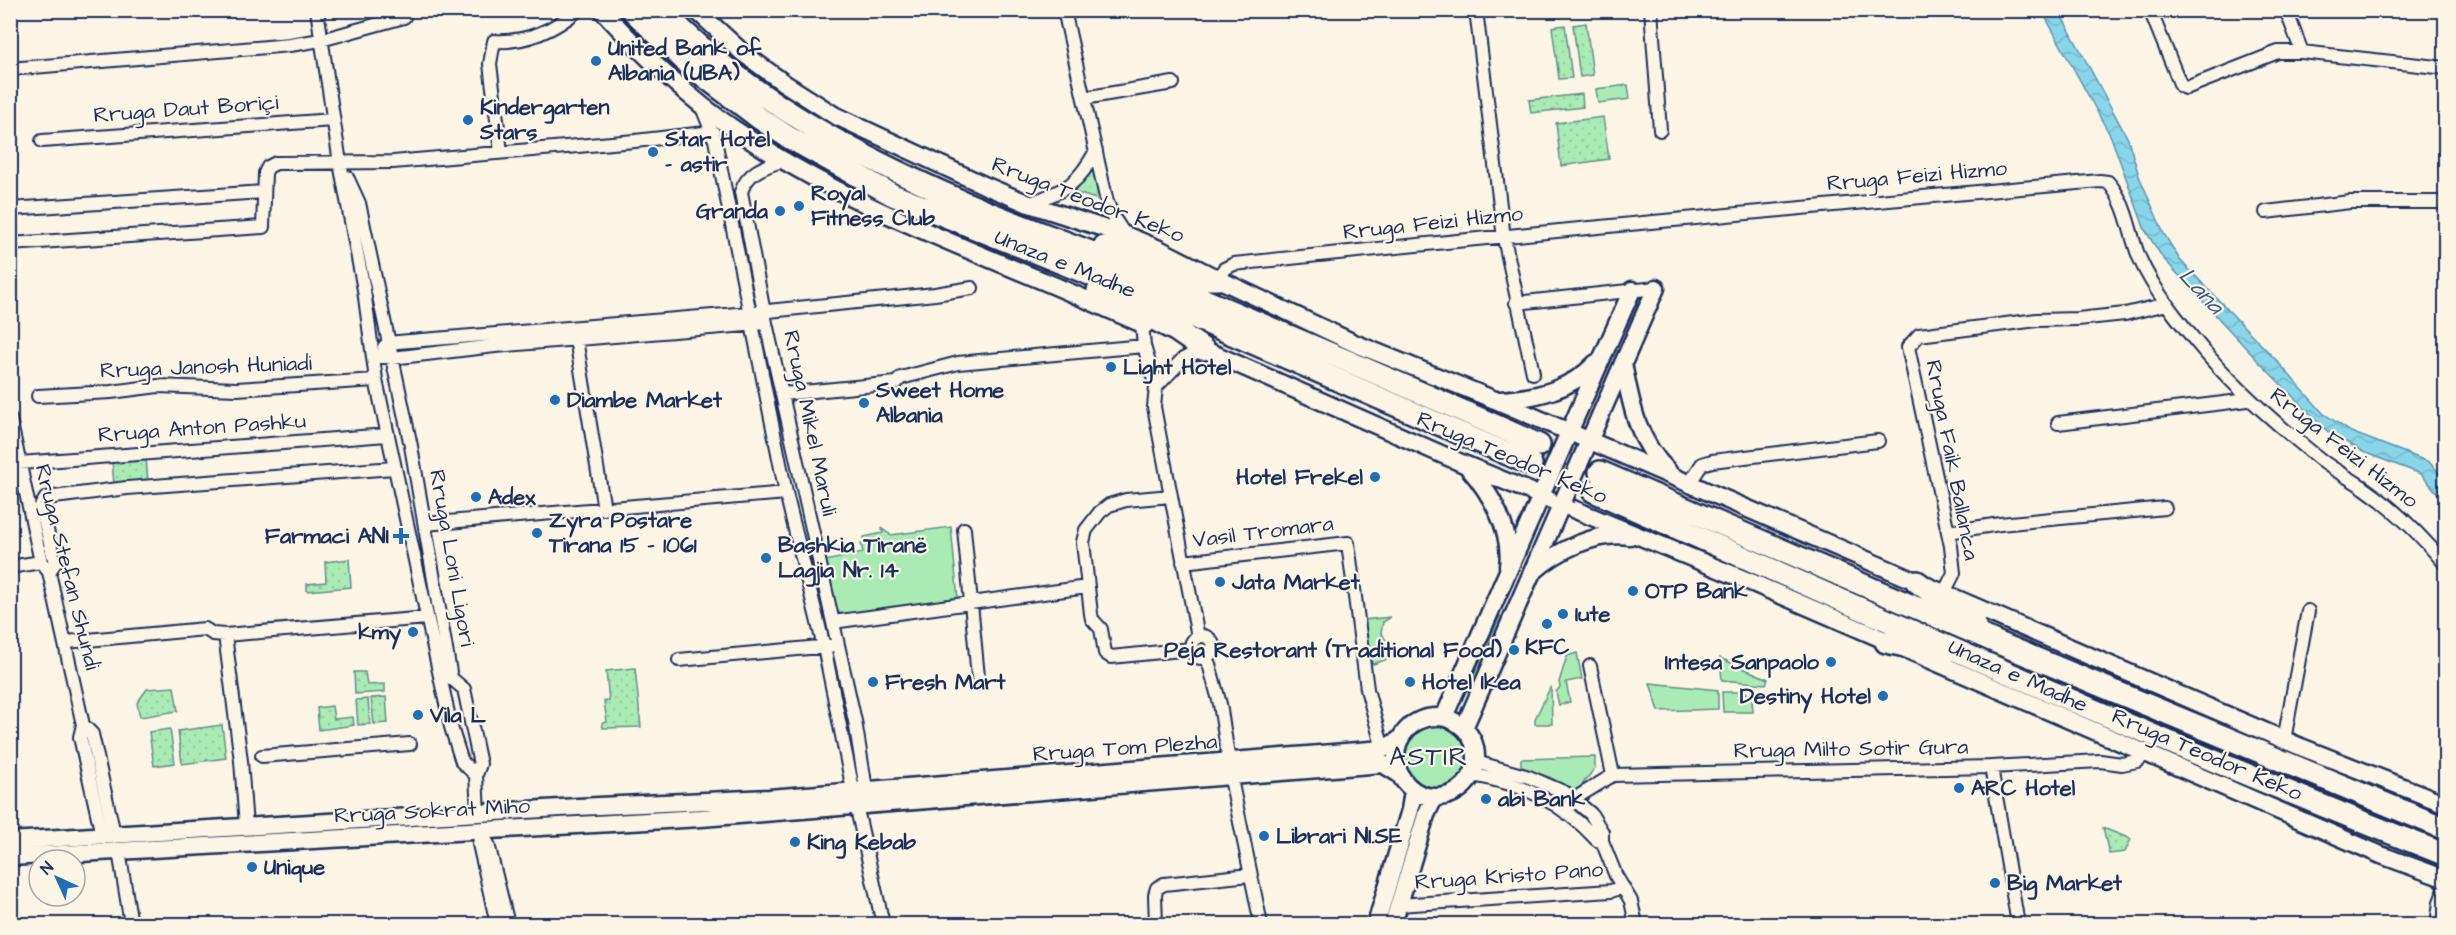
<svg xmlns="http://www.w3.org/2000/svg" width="2456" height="935" viewBox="0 0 2456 935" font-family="'Architects Daughter',sans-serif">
<defs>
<pattern id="grass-dots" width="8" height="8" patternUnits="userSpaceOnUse" patternTransform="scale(1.5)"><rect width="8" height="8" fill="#aaebb5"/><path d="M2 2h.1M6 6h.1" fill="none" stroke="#92ca9e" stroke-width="1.8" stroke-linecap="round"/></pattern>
<pattern id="water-waves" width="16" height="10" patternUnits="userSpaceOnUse" patternTransform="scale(1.5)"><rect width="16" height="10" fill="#89d5e9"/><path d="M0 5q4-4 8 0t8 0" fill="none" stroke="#76b7ca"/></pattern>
</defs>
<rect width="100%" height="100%" fill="#fcf5e5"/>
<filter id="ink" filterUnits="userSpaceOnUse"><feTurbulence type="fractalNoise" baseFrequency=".0167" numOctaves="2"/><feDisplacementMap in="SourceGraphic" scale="12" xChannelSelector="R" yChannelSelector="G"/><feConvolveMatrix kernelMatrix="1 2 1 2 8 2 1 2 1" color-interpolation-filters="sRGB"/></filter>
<g filter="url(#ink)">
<!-- grass -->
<path fill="url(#grass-dots)" stroke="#628d8a" stroke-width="1.5" d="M1586,23L1593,75L1580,77L1573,25Z
M1565,25L1572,78L1559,79L1552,27Z
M1582,94L1583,107L1531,113L1529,100Z
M1603,117L1609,159L1561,166L1556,123Z
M1096,164L1102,201L1074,192Z
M146,458L148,482L114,485L112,461Z
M349,559L351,587L307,591V584L326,582L325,562Z
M1500,616L1505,618L1472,693L1467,691Z
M635,668L641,727L603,728L602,723L607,722L604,701H609L606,671Z
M354,672H365L367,685L385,684V692L355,694Z
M174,687L178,711L140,717L137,703L147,689Z
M386,697L388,723L374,724L371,698Z
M368,699L370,724L358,725L356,700Z
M332,706L334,719L353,717L354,725L319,730L317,708Z
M222,725L226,758L182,764L178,731Z
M170,729L175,763L154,766L149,732Z
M2103,828L2131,839L2125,852L2109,854Z"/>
<!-- park -->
<path fill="#aaebb5" stroke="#628d8a" stroke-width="1.5" d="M1628,85L1630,99L1598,103L1596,89Z
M951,527L958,600L847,614H841L836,610L825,561L863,553L861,543L865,542L864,537L883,533L882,529L891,535Z
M1391,617L1383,622L1381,632L1388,644L1384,652L1392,655L1391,658L1373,664L1369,658L1363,620Z
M1577,653L1582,679L1566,682L1570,702L1559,705L1556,692L1560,687L1559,682L1567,656Z
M1720,658L1768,679L1766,684L1722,680Z
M1650,683L1718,690V709L1659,711Z
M1551,686L1552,724H1535V719Z
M1722,692H1746L1752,699L1753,712H1723Z
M1404 758a33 33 0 1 1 66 0a33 33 0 1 1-66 0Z
M1595,757V768L1578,790H1574L1549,777L1521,767V759Z"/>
<!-- water -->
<path fill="url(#water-waves)" stroke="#5d93b1" stroke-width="1.5" d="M2042,11H2059L2128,139L2139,176L2164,234L2180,260L2277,361L2323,413L2351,432L2429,462L2445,479V502L2421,474L2363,452L2327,431L2257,360L2162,257L2145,230L2111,137Z"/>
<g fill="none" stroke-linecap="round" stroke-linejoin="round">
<!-- highway-tunnel -->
<path stroke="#cfcdca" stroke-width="21" stroke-dasharray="21 10" stroke-linecap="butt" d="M1539,445L1600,472
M1531,464L1593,491"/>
<defs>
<path id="street" d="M317,10L340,163L364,290L376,380L451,727L462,762L476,775
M1064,10L1107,202L1113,217L1125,235
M1476,10L1504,238L1533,373
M1651,10L1660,130
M2150,10L2181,86L2186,88L2278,52H2302
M2286,10L2302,52L2446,68
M10,69L290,45L321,40L404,17
M1084,98L1173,83
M702,107L715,140L786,493L824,647L853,790
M42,141L333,120
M501,152L490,64L494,41C525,43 554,30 578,10
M784,160C764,167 748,171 741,192L766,323L855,721L866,789
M347,177L359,203L411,446L451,678L464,689L480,764L476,775L478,813
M1029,204C1066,189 1076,187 1096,151
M10,209L264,192
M2266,212L2350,202H2446
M10,244L263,227L265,173L268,167L276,163L393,162L635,141L713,132
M1218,279L1224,269L1234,264C1522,233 1811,207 2100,181L2108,182C2127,203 2129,232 2139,257C2153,290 2181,324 2204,351C2239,392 2279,426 2321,460C2335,471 2352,479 2367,490C2397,511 2422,536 2446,565
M1516,303L1656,288
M1142,324L1144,346L1156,387L1154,407L1198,637
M576,339L604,509
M384,347L388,343L398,342L749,313L935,294L972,288
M374,355L392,358L495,346L758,324
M1156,387L1183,359L1203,349
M783,394L896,383L901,378L958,363L1144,346
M38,396L111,392L158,386L237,389L376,380
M10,419L41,562L49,572L83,725L80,737L102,835
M2058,423L2248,400
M20,463L387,435
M1689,484L1702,464L1712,461L1878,441
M1171,496L1126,500L1109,505L1100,512L1086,530L1083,542L1091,614L1092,619L1101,629L1105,653L1111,657L1191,649
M425,524L786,493
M964,529L978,677
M1948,532L2000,524L2165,508
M1183,562L1348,543L1367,689L1383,749
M10,567L41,562
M49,572L55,563L41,506L46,498L127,488L394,468
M1944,593L1954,573L1951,546L1908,347L1919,335L2037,320L2078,319L2125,314L2167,304
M833,622L1087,587
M225,635L241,761L246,826
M1191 647a11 11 0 1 1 22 0a11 11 0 1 1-22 0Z
M66,642L205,629L213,634L225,635L427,618
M679,660L830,646
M1209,664L1220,704L1229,762
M1590,666L1613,775
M83,725L92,734L114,834
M2284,740L2308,611
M262,756L410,744
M1476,762L1529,777L1566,793L1591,814L1602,832V841L1616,876L1631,901L1636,924
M1991,767L2018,924
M1230,774L1261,924
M1473,775C1524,784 1562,802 1597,840L1602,841
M856,805L883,924
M1566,811L1574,799L1613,775L1991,767L2100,761L2122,764L2137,761L2146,754
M481,832L488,844L508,924
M481,833L479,844L497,924
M119,851L131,924
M1398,905L1611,891L1623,887
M1156,924L1155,895L1157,888L1164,884L1250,875
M2437,924L2440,902L2446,886"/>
<path id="secondary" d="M602,10C642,54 685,96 734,129C827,193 932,235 1036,278C1073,293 1109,310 1145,325
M696,10L743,53L784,83L834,115L986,186L1029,204L1125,235L1159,249L1218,279L1354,343L1495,400L2301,747L2446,804
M1194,345L1466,465L1753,583L2381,855L2446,879
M1623,363C1631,404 1637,441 1668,471
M1499,400C1535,398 1571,390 1596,363
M1566,439L1632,290
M1586,448L1656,288
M1468,467C1490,492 1513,531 1508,566
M1533,572C1558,550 1596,531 1630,536
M1396 757a40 40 0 1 1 80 0a40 40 0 1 1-80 0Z
M1444,717L1544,489
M1464,728L1564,499
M10,841L578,807L769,798L1383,749L1399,740
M10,857L701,818L1383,764L1399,774
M1376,924L1410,810L1413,791
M1393,924L1426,815L1434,798"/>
<path id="highway" d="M632,10L688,64L759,118L788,137L893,195L1166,305L1531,464
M662,10C751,103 870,163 987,212C1026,228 1065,242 1103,257C1249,319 1395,380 1539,445
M1104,247L1158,261L1206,279H1218
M1098,291L1177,331L1203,349
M1600,472L1996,642L2446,829
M1593,491C1876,615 2158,742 2446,855
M1917,582L1975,624
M1886,642L1944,654"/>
</defs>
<!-- street casing -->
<use href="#street" stroke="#1b2f5e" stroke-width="16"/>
<!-- secondary casing -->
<use href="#secondary" stroke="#1b2f5e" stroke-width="21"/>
<!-- highway casing -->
<use href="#highway" stroke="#1b2f5e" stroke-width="26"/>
<!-- street -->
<use href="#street" stroke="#fcf5e5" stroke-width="12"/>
<!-- secondary -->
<use href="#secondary" stroke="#fcf5e5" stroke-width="16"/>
<!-- highway -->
<use href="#highway" stroke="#fcf5e5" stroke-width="21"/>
<defs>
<path id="secondary-bridge" d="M1544,489L1566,439
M1564,499L1586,448"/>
</defs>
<!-- secondary-bridge casing -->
<use href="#secondary-bridge" stroke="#1b2f5e" stroke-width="21" stroke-linecap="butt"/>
<!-- secondary-bridge -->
<use href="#secondary-bridge" stroke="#fcf5e5" stroke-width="16"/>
</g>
</g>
<!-- markers -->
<g fill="#1f6fb2" stroke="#fcf5e5" stroke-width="2">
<circle cx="596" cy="61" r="6"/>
<circle cx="468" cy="120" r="6"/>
<circle cx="653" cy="152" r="6"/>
<circle cx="799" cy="206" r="6"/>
<circle cx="780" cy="211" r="6"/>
<circle cx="1111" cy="367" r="6"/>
<circle cx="555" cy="400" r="6"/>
<circle cx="864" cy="403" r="6"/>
<circle cx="1375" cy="477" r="6"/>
<circle cx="476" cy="497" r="6"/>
<circle cx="537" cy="533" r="6"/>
<path d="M398 527h6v6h6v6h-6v6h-6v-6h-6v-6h6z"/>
<circle cx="766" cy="558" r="6"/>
<circle cx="1220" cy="582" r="6"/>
<circle cx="1633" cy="591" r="6"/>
<circle cx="1563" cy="614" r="6"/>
<circle cx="1547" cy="624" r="6"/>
<circle cx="413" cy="632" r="6"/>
<circle cx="1514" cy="650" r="6"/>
<circle cx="1831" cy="662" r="6"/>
<circle cx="873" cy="682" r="6"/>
<circle cx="1410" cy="682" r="6"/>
<circle cx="1883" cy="696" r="6"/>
<circle cx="418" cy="715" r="6"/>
<circle cx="1959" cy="788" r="6"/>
<circle cx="1486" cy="799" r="6"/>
<circle cx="1264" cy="836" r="6"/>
<circle cx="795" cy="842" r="6"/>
<circle cx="252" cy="867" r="6"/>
<circle cx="1995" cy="883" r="6"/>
</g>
<g text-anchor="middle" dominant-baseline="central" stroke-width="4.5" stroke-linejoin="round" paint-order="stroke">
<!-- poi labels -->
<g font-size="22" font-weight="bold" fill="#1b2f5e" stroke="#fcf5e5" text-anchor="start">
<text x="608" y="48">United Bank of<tspan x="608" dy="25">Albania (UBA)</tspan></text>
<text x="480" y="107">Kindergarten<tspan x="480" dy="25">Stars</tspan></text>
<text x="665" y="139">Star Hotel<tspan x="665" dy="25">- astir</tspan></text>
<text x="811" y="193">Royal<tspan x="811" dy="25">Fitness Club</tspan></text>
<text x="768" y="211" text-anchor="end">Granda</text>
<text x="1123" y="367">Light Hotel</text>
<text x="876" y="390">Sweet Home<tspan x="876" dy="25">Albania</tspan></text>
<text x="567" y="400">Diambe Market</text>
<text x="1363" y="477" text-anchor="end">Hotel Frekel</text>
<text x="488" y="497">Adex</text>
<text x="549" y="520">Zyra Postare<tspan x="549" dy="25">Tirana 15 - 1061</tspan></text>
<text x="389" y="536" text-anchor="end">Farmaci ANI</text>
<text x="778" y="545">Bashkia Tiranë<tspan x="778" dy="25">Lagjia Nr. 14</tspan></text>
<text x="1232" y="582">Jata Market</text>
<text x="1645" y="591">OTP Bank</text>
<text x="1575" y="614">Iute</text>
<text x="401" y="632" text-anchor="end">kmy</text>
<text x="1547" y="647" text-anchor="middle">KFC</text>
<text x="1502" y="650" text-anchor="end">Peja Restorant (Traditional Food)</text>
<text x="1819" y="662" text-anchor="end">Intesa Sanpaolo</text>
<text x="885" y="682">Fresh Mart</text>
<text x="1422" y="682">Hotel Ikea</text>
<text x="1871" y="696" text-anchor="end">Destiny Hotel</text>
<text x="430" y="715">Vila L</text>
<text x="1971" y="788">ARC Hotel</text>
<text x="1498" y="799">abi Bank</text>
<text x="1276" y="836">Librari NI.SE</text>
<text x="807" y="842">King Kebab</text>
<text x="264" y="867">Unique</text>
<text x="2007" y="883">Big Market</text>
</g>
<!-- street labels -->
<g font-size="22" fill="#1b2f5e" stroke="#fcf5e5">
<text transform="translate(186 109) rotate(-4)">Rruga Daut Boriçi</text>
<text transform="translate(1917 176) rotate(-5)">Rruga Feizi Hizmo</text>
<text transform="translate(1088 200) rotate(21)">Rruga Teodor Keko</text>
<text transform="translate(1433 223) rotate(-6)">Rruga Feizi Hizmo</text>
<text transform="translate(1065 264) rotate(22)">Unaza e Madhe</text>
<text transform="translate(206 367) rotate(-2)">Rruga Janosh Huniadi</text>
<text transform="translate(810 423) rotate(78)">Rruga Mikel Maruli</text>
<text transform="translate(202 428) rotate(-4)">Rruga Anton Pashku</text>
<text transform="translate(2344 448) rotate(38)">Rruga Feizi Hizmo</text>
<text transform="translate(1512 458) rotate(23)">Rruga Teodor Keko</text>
<text transform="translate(1952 460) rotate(79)">Rruga Faik Ballanca</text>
<text transform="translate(1263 532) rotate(-7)">Vasil Tromara</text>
<text transform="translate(452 558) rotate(80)">Rruga Loni Ligori</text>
<text transform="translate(67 567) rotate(76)">Rruga Stefan Shundi</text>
<text transform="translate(2018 676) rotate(24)">Unaza e Madhe</text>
<text transform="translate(1125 748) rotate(-4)">Rruga Tom Plezha</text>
<text transform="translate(1851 749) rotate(-1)">Rruga Milto Sotir Gura</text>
<text transform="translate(2207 755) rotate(23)">Rruga Teodor Keko</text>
<text transform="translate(432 811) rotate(-3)">Rruga Sokrat Miho</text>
<text transform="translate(1509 876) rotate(-4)">Rruga Kristo Pano</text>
</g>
<!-- water labels -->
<g font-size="24" font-style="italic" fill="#365881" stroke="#fcf5e5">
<text transform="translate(2201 291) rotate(47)">Lana</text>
</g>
<!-- quarter labels -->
<g font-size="26" letter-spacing="1.5" fill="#1b2f5e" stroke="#fcf5e5">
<text x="1429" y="757">ASTIR</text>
</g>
</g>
<!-- margin -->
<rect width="2456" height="935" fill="none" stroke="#fcf5e5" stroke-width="36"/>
<rect x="18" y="18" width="2420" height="899" fill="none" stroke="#1b2f5e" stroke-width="2" filter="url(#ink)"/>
<!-- north arrow -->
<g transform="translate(57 878) rotate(315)"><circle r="28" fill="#fcf5e5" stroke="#a2a6af" stroke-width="1.5"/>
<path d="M0-4.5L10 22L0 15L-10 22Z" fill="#1f6fb2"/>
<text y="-9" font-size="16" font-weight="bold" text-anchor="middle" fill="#1b2f5e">N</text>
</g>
</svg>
